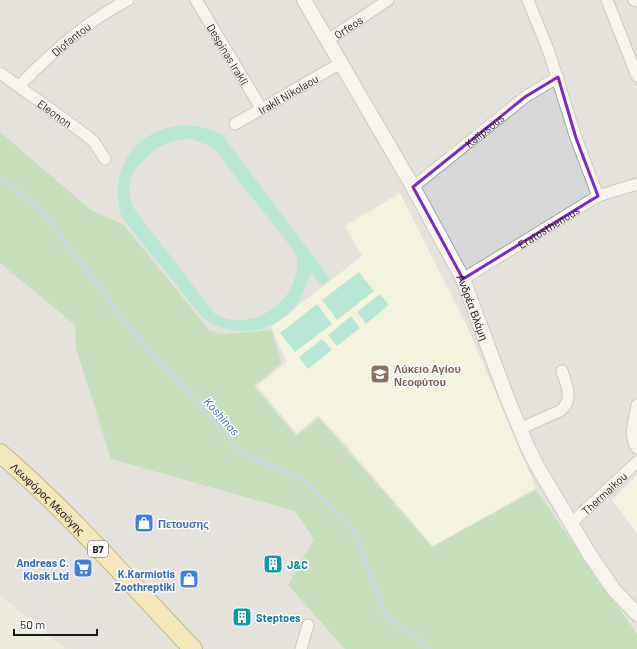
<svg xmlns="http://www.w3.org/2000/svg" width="637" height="649" viewBox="0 0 637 649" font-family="Barlow,sans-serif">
<rect width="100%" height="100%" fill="#eeebdf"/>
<!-- residential -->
<path fill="#d9d8d8" d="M0,0H637V649H65L0,595Z"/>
<!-- education -->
<path fill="#f9ffd7" d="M400,193L466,324L536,488L433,546L346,445L318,415L297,433L257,386L287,362L271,327L362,256L345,226Z
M637,475V533L612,500Z"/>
<!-- forest -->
<path fill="#99d190" d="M0,132L92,211L123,224L210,331L226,334L271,330L282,362L254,386L296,436L319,418L432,547L536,490L637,634V649H345L288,585L314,539L295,511L111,459L76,348L75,325L0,263Z"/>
<!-- pitch -->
<path fill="#75e5cb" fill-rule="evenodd" d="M180,125C196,125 208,128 222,135L330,279L322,286L310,272C307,283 304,293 298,303C275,335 233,339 203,318L122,218C107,172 132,132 180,125ZM191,139L205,144L214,149L287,242C290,247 296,253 297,258C298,264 297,271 295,276C288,310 245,331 215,314L132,206C131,198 128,189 130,181C134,165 159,143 176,140C180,139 186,139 191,139Z
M359,272L374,291L337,320L322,300Z
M380,294L389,305L366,324L357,312Z
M317,304L332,324L295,352L280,333Z
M351,316L360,328L337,346L328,335Z
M322,339L332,350L308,369L299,357Z"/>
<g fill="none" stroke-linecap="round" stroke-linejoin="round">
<!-- stream -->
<path stroke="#9bc6e0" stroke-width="3.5" d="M0,178L41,210L132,331L243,454L304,480L355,532L385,614L430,649"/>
<defs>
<g id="minor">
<path id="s1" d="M196,0L261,108"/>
<path d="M528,0L549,52L576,138L598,196"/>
<path d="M607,0L637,76"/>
<path d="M634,0L637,1"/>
<path id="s2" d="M328,40L388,0"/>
<path id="s3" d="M0,73L86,135L94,142L105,159"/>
<path id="s4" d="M19,86C52,52 86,22 128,0"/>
<path id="s5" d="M235,124L341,63"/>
<path id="s6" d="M413,187L525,97L558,77"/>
<path id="s7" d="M463,279L598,196L637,184"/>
<path d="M637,405C635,419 628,436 637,448"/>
<path d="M519,429L560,411C574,400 567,386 562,371"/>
<path id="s8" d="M570,524L637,462"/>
<path d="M301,649L308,625"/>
</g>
<g id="tertiary">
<path id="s9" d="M304,0L413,187L463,279L506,395L527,446L537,466L590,555L614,590L637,614"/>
</g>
<g id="primary">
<path id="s10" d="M0,453C70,513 130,583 193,649"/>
</g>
</defs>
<!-- minor casing -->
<use href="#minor" stroke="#a2a2a2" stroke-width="13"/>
<!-- tertiary casing -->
<use href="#tertiary" stroke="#a2a2a2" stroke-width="16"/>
<!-- primary casing -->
<use href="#primary" stroke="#927800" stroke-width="20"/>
<!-- minor -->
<use href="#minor" stroke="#fff" stroke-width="11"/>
<!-- tertiary -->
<use href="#tertiary" stroke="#fff" stroke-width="14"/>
<!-- primary -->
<use href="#primary" stroke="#ffe193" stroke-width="18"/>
</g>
<!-- marked area -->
<path d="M0 0H637V649H0ZM558,77L576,138L598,196L463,279L413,187L525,97Z" fill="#eeebdf" fill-opacity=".55" fill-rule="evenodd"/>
<path fill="none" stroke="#7b2cbf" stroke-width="3" stroke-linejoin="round" d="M558,77L576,138L598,196L463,279L413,187L525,97Z"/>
<!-- icons -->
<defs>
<symbol id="school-square" viewBox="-11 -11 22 22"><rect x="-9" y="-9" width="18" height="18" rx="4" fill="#8d6e63" stroke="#fff"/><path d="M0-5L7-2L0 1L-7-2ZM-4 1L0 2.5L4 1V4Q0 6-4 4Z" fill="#fff"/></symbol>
<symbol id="shop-square" viewBox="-11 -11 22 22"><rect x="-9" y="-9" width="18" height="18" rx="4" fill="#3f7fe0" stroke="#fff"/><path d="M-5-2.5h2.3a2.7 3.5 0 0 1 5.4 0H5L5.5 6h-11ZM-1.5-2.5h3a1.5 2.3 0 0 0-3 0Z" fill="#fff"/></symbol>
<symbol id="building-square" viewBox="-11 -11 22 22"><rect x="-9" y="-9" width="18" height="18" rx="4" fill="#0f9aa8" stroke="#fff"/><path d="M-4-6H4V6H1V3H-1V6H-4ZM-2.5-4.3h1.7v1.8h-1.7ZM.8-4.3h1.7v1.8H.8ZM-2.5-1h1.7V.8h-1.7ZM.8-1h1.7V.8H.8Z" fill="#fff"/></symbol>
<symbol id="supermarket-square" viewBox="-11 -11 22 22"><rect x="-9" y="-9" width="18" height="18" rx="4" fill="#3f7fe0" stroke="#fff"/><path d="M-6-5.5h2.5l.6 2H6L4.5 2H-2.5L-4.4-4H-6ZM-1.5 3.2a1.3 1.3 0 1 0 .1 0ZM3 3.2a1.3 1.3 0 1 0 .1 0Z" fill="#fff"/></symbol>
</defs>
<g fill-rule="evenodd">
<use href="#school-square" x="369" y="363" width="22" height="22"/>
<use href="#shop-square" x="133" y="512" width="22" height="22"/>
<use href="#building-square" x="262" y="553" width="22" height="22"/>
<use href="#supermarket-square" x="72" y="557" width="22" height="22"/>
<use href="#shop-square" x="178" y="568" width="22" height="22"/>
<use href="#building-square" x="231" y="606" width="22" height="22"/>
</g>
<g text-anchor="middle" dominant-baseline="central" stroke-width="3" stroke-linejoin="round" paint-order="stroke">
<!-- shield labels -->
<rect fill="#fff" stroke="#5f5f5f" stroke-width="1" x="88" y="541" width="20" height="16" rx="3"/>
<g font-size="10" font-weight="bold" fill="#1b1b1b">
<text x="98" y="549">B7</text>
</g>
<!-- street labels -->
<g font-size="11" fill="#1b1b1b" stroke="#fff">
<text stroke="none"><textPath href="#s2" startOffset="24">Orfeos</textPath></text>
<text stroke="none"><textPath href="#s4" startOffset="70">Diofantou</textPath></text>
<text stroke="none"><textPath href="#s1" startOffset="63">Despinas Irakli</textPath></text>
<text stroke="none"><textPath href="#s5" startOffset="61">Irakli Nikolaou</textPath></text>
<text stroke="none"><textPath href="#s3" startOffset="68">Eleonon</textPath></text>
<text stroke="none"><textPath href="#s6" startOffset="91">Kalipsous</textPath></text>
<text stroke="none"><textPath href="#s7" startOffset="100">Eratosthenous</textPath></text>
<text stroke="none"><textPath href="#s9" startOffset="351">Ανδρέα Βλάμη</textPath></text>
<text stroke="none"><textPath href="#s8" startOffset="46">Thermaikou</textPath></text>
<text stroke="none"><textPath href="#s10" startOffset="66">Λεωφόρος Μεσόγης</textPath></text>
</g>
<!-- education labels -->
<g font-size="11" font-weight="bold" fill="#785e54" stroke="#fff" text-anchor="start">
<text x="394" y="368">Λύκειο Αγίου<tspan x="394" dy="13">Νεοφύτου</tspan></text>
</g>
<!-- shop labels -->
<g font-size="11" font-weight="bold" fill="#366cbe" stroke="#fff" text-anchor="end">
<text x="158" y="523" text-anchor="start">Πετουσης</text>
<text x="69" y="562">Andreas C.<tspan x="69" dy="13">Kiosk Ltd</tspan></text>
<text x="175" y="573">K.Karmiotis<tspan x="175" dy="13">Zoothreptiki</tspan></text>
</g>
<!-- culture labels -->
<g font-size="11" font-weight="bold" fill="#0d838f" stroke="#fff" text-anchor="start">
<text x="287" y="564">J&amp;C</text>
<text x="256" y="617">Steptoes</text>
</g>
<!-- water labels -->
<g font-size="12" font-style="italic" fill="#4068b2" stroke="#fff">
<text transform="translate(222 416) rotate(48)">Koshinas</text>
</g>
</g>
<!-- scale -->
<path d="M14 629v6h83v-6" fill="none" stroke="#1b1b1b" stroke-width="2"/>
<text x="20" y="629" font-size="12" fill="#1b1b1b" stroke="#ffffff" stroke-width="3" paint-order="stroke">50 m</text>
</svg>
